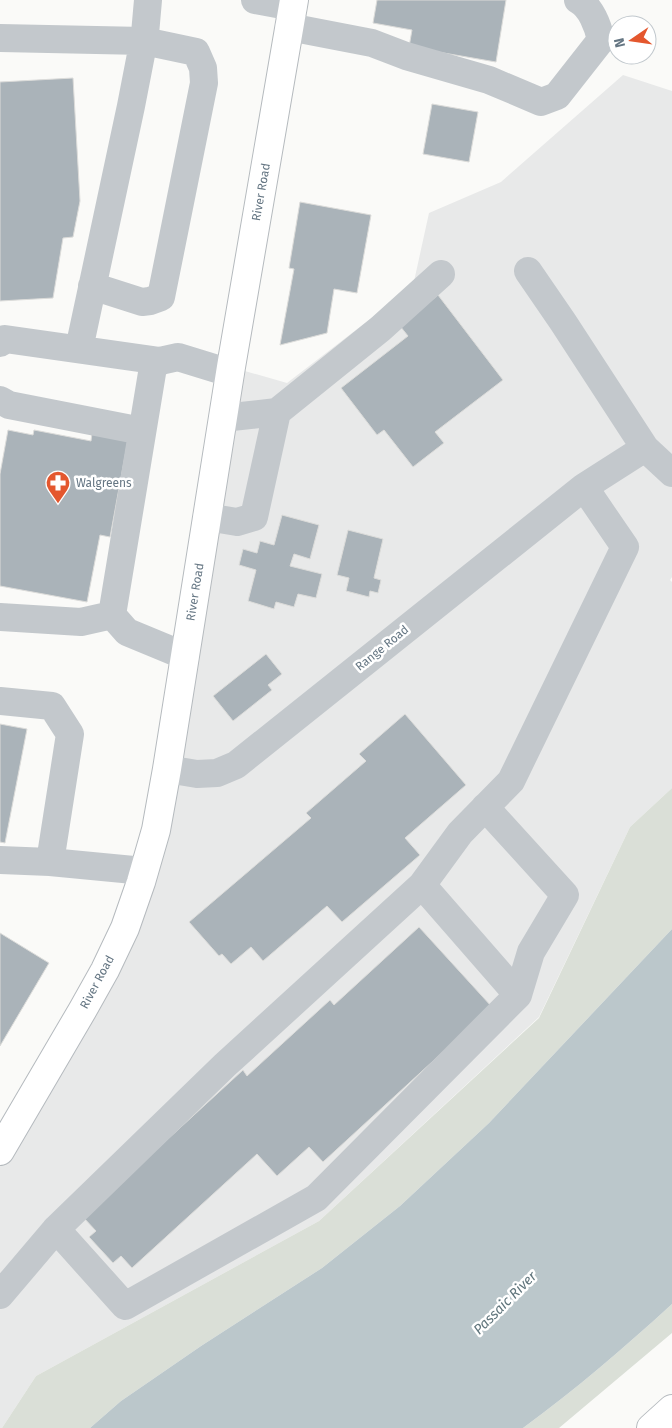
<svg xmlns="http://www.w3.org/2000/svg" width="672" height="1428" viewBox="0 0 672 1428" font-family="'Fira Sans',sans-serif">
<rect width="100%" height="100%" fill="#fafaf8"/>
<!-- built -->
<path fill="#e8e9e9" d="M623,75L672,91V577L670,580L672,582V788L630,827L539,1017L319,1221L36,1376L2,1428H0V1151L125,928L231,367L287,383L413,286L429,213L501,182Z"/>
<!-- green -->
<path fill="#dadfd7" d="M672,788V929L489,1123L400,1206L322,1268L201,1346L121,1401L90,1428H2L36,1376L319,1221L539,1018L630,827Z
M672,1304V1333L559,1428H523C575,1390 624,1348 672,1304Z"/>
<!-- water -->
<path fill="#bbc7cb" d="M672,929V1304C624,1348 575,1390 523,1428H90L121,1401L201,1346L322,1268L400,1206L489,1123Z"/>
<!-- building -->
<path fill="#aab3b9" stroke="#dcdcda" d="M377,0H506L496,62L409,47L412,30L373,23Z
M73,78L80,201L73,237L63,238L53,298L0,301V82Z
M432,104L478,112L469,162L423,154Z
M300,202L371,215L357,293L334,289L327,333L280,345L294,269L289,268Z
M438,295L503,380L435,432L444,443L413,467L384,430L377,435L341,388L408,336L400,326Z
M8,430L33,435L34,430L91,441L92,433L128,440L110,537L100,535L87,602L0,586V474Z
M282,515L319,525L310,559L294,554L290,566L322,574L316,598L298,594L294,607L276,602L274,609L248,601L256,570L239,565L243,549L257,553L260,541L274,545Z
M348,530L383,539L374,578L381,580L378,593L370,591L369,597L346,591L349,578L337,575Z
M266,654L282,674L268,685L272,690L233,721L213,696Z
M405,714L466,785L405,838L420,855L342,922L327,906L263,961L251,947L231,964L222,954L219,956L189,922L311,818L306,813L366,761L359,754Z
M0,724L27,729L5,843L0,842Z
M419,927L492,1007L323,1162L309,1147L277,1176L257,1154L132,1268L121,1256L113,1263L89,1237L96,1231L83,1217L243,1070L247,1076L330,1000L334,1005Z
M0,933L49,963L0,1046Z"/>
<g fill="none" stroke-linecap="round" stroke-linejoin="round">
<defs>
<path id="major" d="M0,1151L82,1011L105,970L125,928L141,882L156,830L167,769L231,367L294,0
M651,1428L672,1409"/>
</defs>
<!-- major casing -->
<use href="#major" stroke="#b5babe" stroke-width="30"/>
<!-- minor -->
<path stroke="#c3c8cc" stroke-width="28" d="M255,0L293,7
M289,27L372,43L406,56L489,80L541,102L557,96L601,40C598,26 591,7 578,0
M0,38L144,41L196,52L203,68L204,83L161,297L150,301L142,302L92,286
M0,343L5,339L160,361
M79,349L131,106L145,34L148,0
M0,400L9,405L142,431
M223,418L277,412L380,329L441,274
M645,448L672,473
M207,517L237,522L254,517L277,412
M0,617L81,622L112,615
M185,656L127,632L112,615L153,367L160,361L178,357L230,373
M0,701L52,706L70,734L50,862
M167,769L197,774L217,773L236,765L584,487L645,448L563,322L528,271
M0,860L50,862L144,871
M422,885L518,995
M56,1229L125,1306L316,1198L518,995L531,952L565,895L485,807
M0,1295L56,1229L225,1065L422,885L460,833L511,781L625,547L584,487"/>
<!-- major -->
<use href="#major" stroke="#fff" stroke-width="28"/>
</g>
<!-- icons -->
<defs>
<symbol id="pharmacy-pin" viewBox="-11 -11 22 30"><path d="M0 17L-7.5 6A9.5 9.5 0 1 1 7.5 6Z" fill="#e4572e" stroke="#fff"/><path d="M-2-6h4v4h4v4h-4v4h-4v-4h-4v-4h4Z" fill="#fff"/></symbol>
</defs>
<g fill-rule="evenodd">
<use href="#pharmacy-pin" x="44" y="469" width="28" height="38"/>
</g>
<g text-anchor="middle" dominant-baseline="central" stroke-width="5" stroke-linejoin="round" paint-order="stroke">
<!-- street labels -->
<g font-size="12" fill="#657683" stroke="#fff">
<text transform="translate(261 192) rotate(-80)">River Road</text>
<text transform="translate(195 592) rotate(-81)">River Road</text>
<text transform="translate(382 648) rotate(-39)">Range Road</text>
<text transform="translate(97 982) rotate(-62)">River Road</text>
</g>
<!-- poi labels -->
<g font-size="12" fill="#657683" stroke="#fff" text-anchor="start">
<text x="76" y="483">Walgreens</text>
</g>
<!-- water labels -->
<g font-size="14" font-style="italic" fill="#60757c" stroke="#fff">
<text transform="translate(505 1303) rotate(-45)">Passaic River</text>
</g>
</g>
<!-- north arrow -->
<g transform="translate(632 40) rotate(257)"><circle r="24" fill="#ffffff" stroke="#c1c8cd"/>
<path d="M0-4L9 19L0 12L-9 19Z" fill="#e4572e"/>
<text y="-8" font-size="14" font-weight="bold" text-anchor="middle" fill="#657683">N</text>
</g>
</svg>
